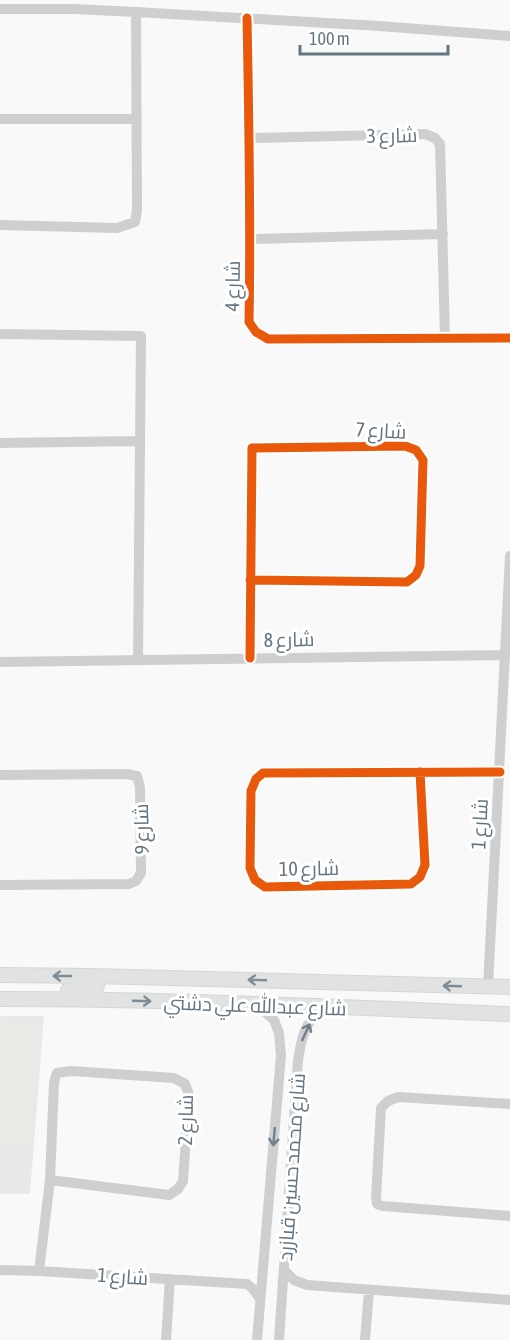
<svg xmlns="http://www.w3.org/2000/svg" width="510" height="1340" viewBox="0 0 510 1340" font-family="'Asap Condensed',Cairo,sans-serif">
<rect width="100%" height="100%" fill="#f9f9f9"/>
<!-- built -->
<path fill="#e8e9e9" d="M0,1016H44L30,1194H0Z"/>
<!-- pitch -->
<path fill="#e8ebe6" d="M0,1022L39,1025L30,1145L0,1144Z"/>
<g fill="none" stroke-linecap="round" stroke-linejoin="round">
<defs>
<path id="major" d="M0,975L93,976L510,987
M68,990H92L96,989L98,982L93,976
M0,999C170,999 340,1007 510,1014"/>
</defs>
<!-- major casing -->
<use href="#major" stroke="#d5d6d7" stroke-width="16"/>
<!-- minor -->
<path stroke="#cecfd0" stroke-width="10" d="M0,9H73L136,12L379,26L510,36
M247,18C249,120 251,221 249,322L256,332L268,339L510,338
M0,119H136
M250,138L425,134L435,138L440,144L445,338
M0,225L117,228L135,222L137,211L136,12
M251,239L443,234
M0,334L141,336L138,660
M0,443L139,441
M250,658L252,448L405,446L416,450L423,460L420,566L416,575L407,582L250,580
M0,662L506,655
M420,772L425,865L420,877L411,884L265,887L255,880L250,868L251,791L256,779L263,773L500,772
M0,775L127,774L137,776L140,787L141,873L136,881L129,884L0,885
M488,987L510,556
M256,1004L274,1020L279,1033L281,1055L257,1340
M510,1104L398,1097L388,1101L381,1108L376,1198L377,1204L383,1206L510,1216
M0,1270L39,1271L247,1284L253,1289L260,1299
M284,1270L294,1280L307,1285L510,1300
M39,1271L50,1180L54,1082L57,1073L71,1071L174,1078L185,1084L189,1094L183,1181L178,1189L169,1195L50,1180
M166,1340L170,1279
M279,1340L298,1060C301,1044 303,1025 317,1014C321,1011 326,1009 330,1007
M365,1340L369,1290"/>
<!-- major -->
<use href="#major" stroke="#e1e2e2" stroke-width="14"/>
<defs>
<path id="cycleway" d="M247,18C249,120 251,221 249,322L256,332L268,339L510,338
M250,658L252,448L405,446L416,450L423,460L420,566L416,575L407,582L250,580
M420,772L425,865L420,877L411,884L265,887L255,880L250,868L251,791L256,779L263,773L500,772"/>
</defs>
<!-- cycleway casing -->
<use href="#cycleway" stroke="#fff" stroke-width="13"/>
<!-- cycleway -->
<use href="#cycleway" stroke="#e8590c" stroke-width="9"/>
</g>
<!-- one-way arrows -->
<defs><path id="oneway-shaft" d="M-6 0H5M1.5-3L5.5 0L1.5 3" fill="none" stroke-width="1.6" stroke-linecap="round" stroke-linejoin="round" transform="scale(1.5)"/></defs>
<g stroke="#7e8c96">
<use href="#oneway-shaft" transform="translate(62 976) rotate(-180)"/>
<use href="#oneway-shaft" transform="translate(257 980) rotate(-178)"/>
<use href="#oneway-shaft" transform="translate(452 986) rotate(-178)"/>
<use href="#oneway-shaft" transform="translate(142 1001) rotate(2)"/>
</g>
<g stroke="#707f8b">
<use href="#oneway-shaft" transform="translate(306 1032) rotate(-65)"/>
<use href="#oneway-shaft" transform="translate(274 1137) rotate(95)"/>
</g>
<g text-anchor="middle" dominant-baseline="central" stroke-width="6" stroke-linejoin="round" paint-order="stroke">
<!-- street labels -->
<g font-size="20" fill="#657683" stroke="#fff">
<text transform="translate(392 135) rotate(-1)">شارع 3</text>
<text transform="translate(232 286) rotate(-89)">شارع 4</text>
<text transform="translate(381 430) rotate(3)">شارع 7</text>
<text transform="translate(289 639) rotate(-1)">شارع 8</text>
<text transform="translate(479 824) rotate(-87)">شارع 1</text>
<text transform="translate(141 829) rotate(-91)">شارع 9</text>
<text transform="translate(309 868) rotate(-1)">شارع 10</text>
<text transform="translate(255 1005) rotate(2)">شارع عبدالله علي دشتي</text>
<text transform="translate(185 1120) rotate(-89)">شارع 2</text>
<text transform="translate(291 1167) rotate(-86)">شارع محمد حسين قبازرد</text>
<text transform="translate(123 1276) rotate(4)">شارع 1</text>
</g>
</g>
<!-- scale -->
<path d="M300 45v9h148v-9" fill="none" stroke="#657683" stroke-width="3"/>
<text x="309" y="45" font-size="18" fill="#657683" stroke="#ffffff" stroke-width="4.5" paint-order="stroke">100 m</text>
</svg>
